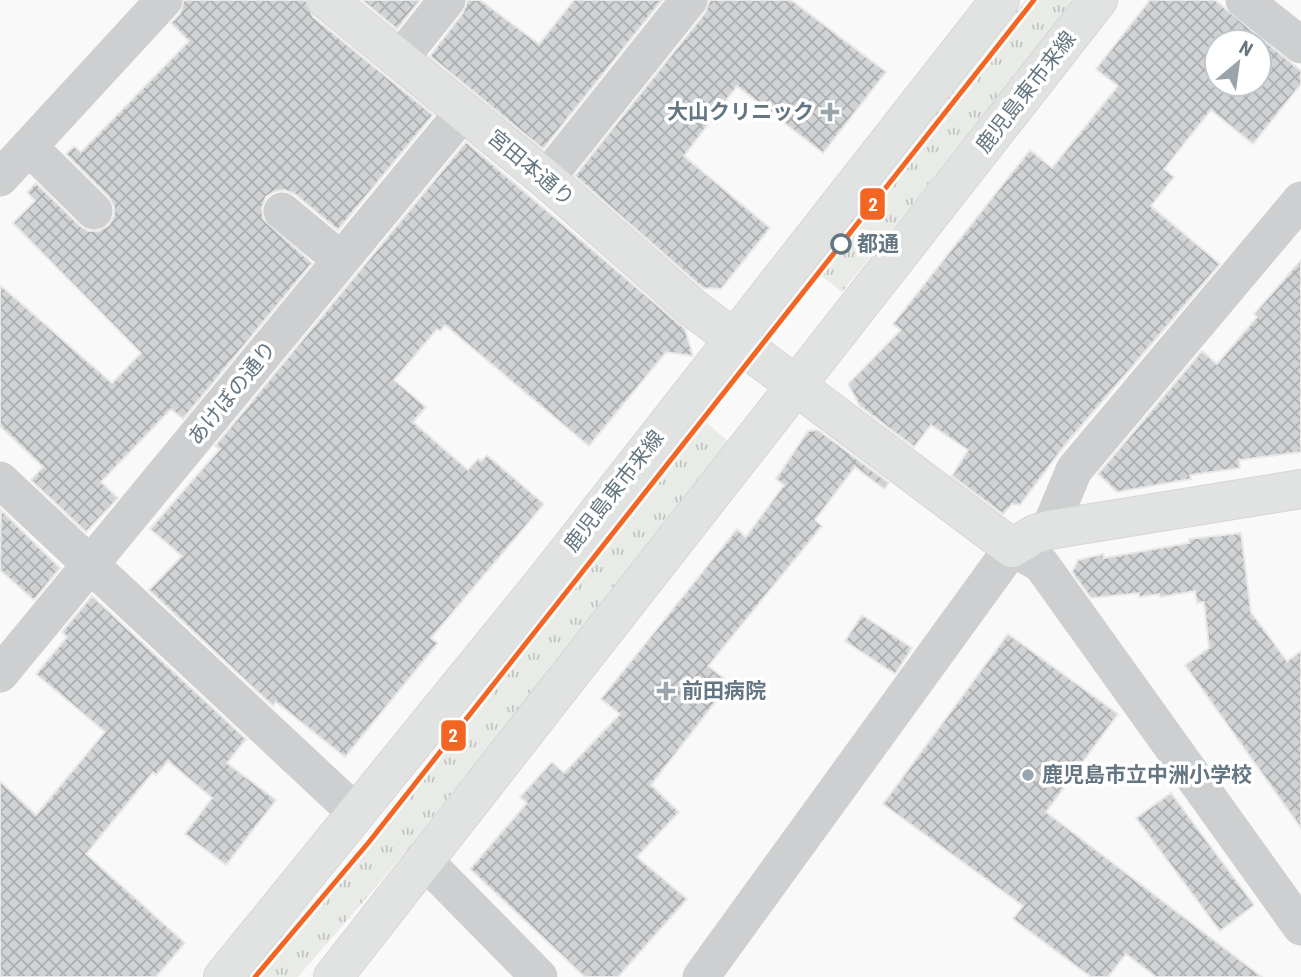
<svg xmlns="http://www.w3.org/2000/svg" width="1301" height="977" viewBox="0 0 1301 977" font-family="'Roboto Condensed','Noto Sans JP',sans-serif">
<defs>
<pattern id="grass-tufts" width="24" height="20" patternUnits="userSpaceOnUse" patternTransform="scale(1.75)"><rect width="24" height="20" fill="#e8ebe6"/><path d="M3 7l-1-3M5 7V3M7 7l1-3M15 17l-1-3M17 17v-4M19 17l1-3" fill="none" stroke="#c0c3c0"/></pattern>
<pattern id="building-cross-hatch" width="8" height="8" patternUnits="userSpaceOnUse" patternTransform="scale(1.75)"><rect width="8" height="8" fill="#d0d2d3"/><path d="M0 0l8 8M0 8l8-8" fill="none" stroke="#acafb1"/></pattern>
</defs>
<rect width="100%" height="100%" fill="#f9f9f9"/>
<!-- grass -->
<path fill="url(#grass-tufts)" d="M1025,0H1076L842,292L811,268Z
M700,417L730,443L388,873L298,977H247L357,849Z"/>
<!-- building -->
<path fill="url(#building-cross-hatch)" stroke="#e8e8e8" stroke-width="2" fill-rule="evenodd" d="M184,0H306L313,17L433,115L338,230L295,194L285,190L275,191L266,197L262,207L263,219L312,263L183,419L171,409L101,482L118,498L86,532L31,480L43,467L0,426V285L112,383L141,353L13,223L35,201L27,192L36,183L80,226L88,231H99L109,225L114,216V206L109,197L66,154L74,146L81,152L189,41L171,23L180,14Z
M362,0H420L397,29Z
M468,0H480L539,44L574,0H662L543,149L430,56L463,13Z
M710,0H791L886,72L823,153L737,86L684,156L770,228L721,289L703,288L575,176L705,13Z
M1150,0H1215L1301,71V84L1253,144L1211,110L1164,169L1174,177L1151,206L1220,264L1065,445L1020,505L1012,504L1003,514L952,476L968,450L931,425L914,447L860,406L848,384L901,330L893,324L1030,150L1052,168L1118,86L1096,69ZM1217,42H1259V84H1217Z
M466,142L685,329L693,356L666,352L589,446L445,325L440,331L437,329L394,380L426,407L413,422L468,470L478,459L481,461L487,455L544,504L431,638L438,643L345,757L276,702L273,706L149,590L182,556L150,529L220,449L215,446Z
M1301,260V452L1239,460L1240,468L1190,475L1191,479L1117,492L1098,474L1202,351L1217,364L1257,317L1254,314Z
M818,430L889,483L884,489L855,467L815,520L822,526L708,666L730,683L651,785L679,812L637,857L687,899L618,977H585L470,869L527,803L520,797L552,762L564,773L620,714L601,699L737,529L746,537L784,485L776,479L808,431Z
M1,510L60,568L34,600L0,570Z
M1241,533L1251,612L1287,661L1301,651V828L1185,665L1209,648L1204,602L1197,603L1195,591L1160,597L1159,594L1139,597V593L1091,598L1072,572L1078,560L1103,554L1104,558L1189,543V539Z
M92,596L246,739L227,763L276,800L226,865L185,834L212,798L168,761L156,775L153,772L86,854L185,943L156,977H0V781L36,815L105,732L36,674L67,637L62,632Z
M862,615L912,648L895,674L845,641Z
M1008,634L1118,714L1046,812L1262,977H1156L1126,954L1108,977H1091L1013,919L1023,906L883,804Z
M1171,793L1254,905L1220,931L1136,818Z"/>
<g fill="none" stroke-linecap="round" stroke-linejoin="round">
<defs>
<path id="secondary" d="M327,0L546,179L694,309L1012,548L1035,534L1049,530L1301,489"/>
<path id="primary" d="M223,977L544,582L1000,0
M333,977L1098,0"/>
</defs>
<!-- secondary casing -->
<use href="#secondary" stroke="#d5d6d7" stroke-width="40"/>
<!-- primary casing -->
<use href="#primary" stroke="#d5d6d7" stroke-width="40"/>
<!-- street -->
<path stroke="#cecfd0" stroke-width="37" d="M1244,0L1301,45
M400,59L447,0
M29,147L94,211
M0,178L164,0
M546,179L689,0
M282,211L341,260
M0,480L355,812
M1049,530L1074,470L1301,200
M0,674L464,111
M423,859L539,977
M701,977L1012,548L1041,564L1301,927"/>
<!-- secondary -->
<use href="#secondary" stroke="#e1e2e2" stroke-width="38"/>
<!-- primary -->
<use href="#primary" stroke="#e1e2e2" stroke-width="38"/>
<defs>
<path id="tram-1" d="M255,977L369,842L1034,0"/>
</defs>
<!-- tram-1 casing -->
<use href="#tram-1" stroke="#fff" stroke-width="10"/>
<!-- tram-1 -->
<use href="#tram-1" stroke="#f26522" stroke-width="5"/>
</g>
<!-- markers -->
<g fill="#99a4ac" stroke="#fff" stroke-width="2.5">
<path d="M826.5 101.5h7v7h7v7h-7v7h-7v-7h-7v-7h7z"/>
<path d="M662.5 680.5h7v7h7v7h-7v7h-7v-7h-7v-7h7z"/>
<circle cx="1028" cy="775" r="7"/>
</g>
<circle fill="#fff" stroke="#657683" stroke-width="3.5" cx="841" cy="244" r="9"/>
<g text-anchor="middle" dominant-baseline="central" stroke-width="7" stroke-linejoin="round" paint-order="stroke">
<!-- street labels -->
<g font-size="21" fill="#657683" stroke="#fff">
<text transform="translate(1026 92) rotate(-52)">鹿児島東市来線</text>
<text transform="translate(531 168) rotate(40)">宮田本通り</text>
<text transform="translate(232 393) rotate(-51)">あけぼの通り</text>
<text transform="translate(614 491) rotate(-52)">鹿児島東市来線</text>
</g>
<!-- poi labels -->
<g font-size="21" font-weight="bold" fill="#657683" stroke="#fff" text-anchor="start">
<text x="814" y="112" text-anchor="end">大山クリニック</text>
<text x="682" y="691">前田病院</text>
<text x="1042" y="775">鹿児島市立中洲小学校</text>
</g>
<!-- stop labels -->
<g font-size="21" font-weight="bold" fill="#657683" stroke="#fff" text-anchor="start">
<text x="857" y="244">都通</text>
</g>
</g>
<g stroke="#fff" stroke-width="2.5">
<rect x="859" y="187" width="27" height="34" rx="7" fill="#f26522"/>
<rect x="440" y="719" width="27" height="33" rx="7" fill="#f26522"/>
</g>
<g font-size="19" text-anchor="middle" font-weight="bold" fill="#fff">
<text x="873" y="211">2</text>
<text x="453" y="742">2</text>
</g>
<!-- north arrow -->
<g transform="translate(1238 63) rotate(29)"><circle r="33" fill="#ffffff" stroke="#c1c8cd" stroke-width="2"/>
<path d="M0-5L12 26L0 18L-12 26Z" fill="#99a4ac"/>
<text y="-10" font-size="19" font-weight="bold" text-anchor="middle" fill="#657683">N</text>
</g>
</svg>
